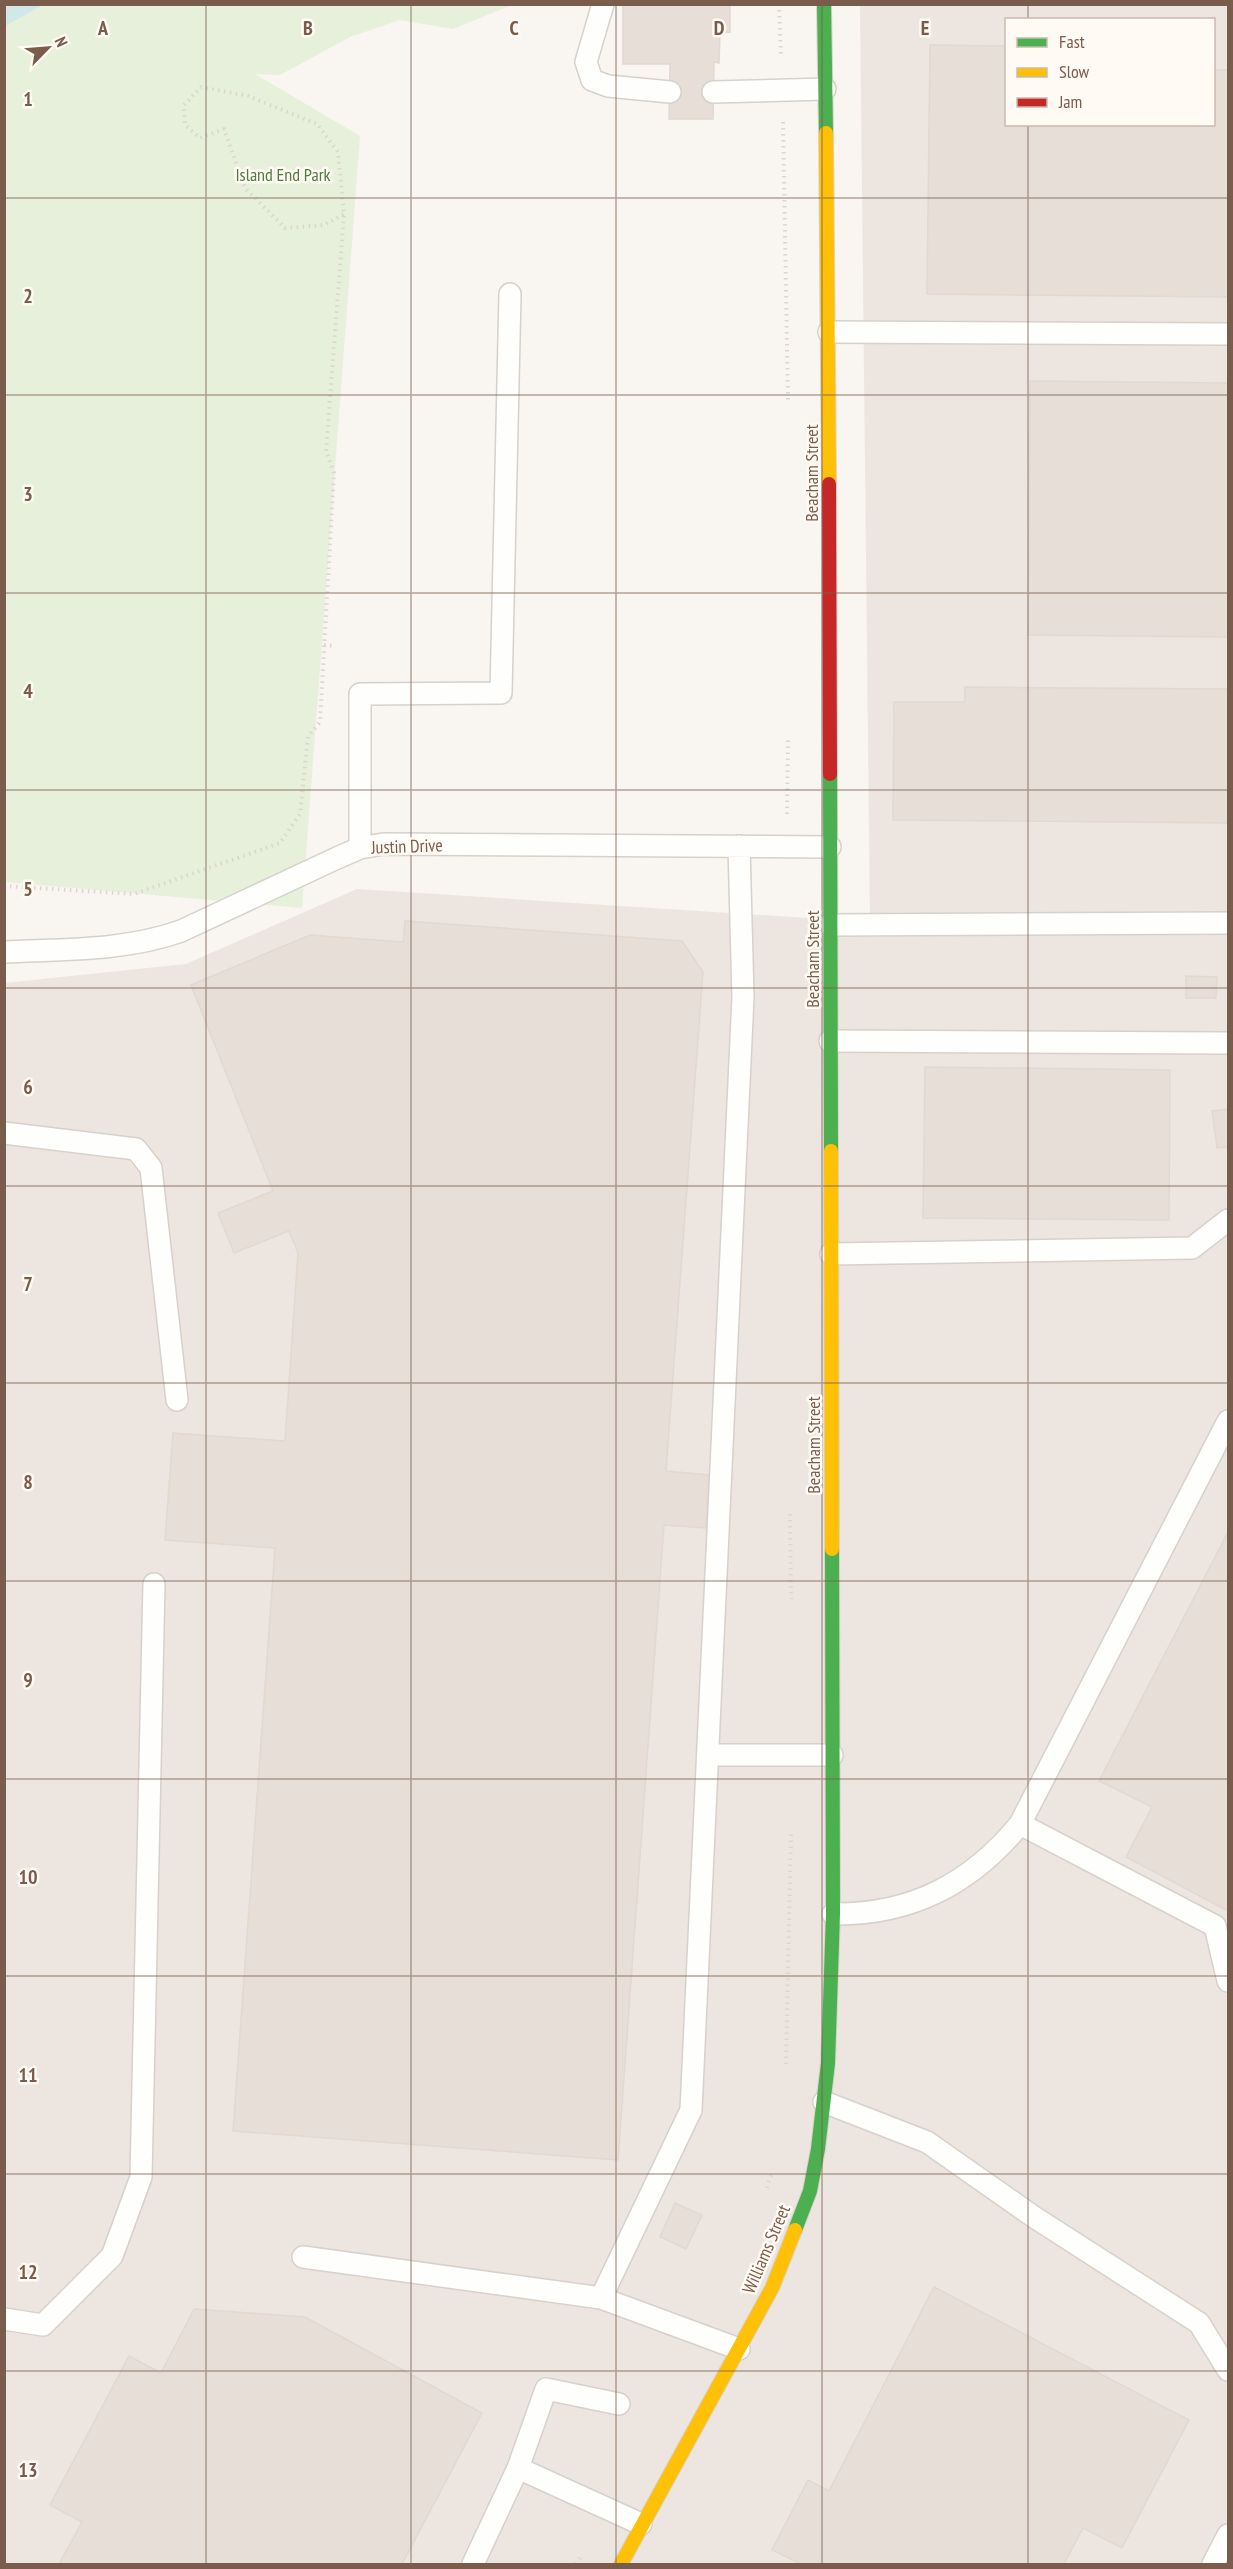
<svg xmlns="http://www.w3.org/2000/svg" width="1233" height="2569" viewBox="0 0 1233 2569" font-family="'PT Sans Narrow',sans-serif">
<rect width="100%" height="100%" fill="#f9f5f0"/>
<!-- industrial -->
<path fill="#ede5e0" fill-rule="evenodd" d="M860,5H1228V2564H5L4,983L186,964L357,889L870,922ZM1006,20H1214V124H1006Z"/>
<!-- green -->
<path fill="#e7f0db" d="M43,4L512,5L453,29L400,20L350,37L280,75L255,74L360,136L302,908L5,882L4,26Z"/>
<!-- water -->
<path fill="#d0e8ea" d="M5,4H43V5L5,26Z"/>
<!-- building -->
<path fill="#e6ded7" stroke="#e2d8d2" stroke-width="1.5" d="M623,4H730V32L720,33L719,63L714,62L713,119H669L670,64H623Z
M930,45L1006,46V124H1214V70H1228V297L927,294Z
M1030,381L1228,383V637L1028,635Z
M965,687L1228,689V823L893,820L894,702H965Z
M405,921L682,941L703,972L666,1471L709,1475L706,1528L664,1525L618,2160L233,2131L275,1548L165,1540L173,1433L285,1441L298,1253L289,1231L234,1253L218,1213L273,1191L191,985L310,935L403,942Z
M1186,976L1217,977L1216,998H1186Z
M925,1067L1170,1070L1169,1220L923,1218Z
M1228,1109V1147L1217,1148L1212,1111Z
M1228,1532V1911L1126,1857L1152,1807L1099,1781Z
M675,2203L702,2215L686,2249L660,2237Z
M934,2287L1189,2420L1122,2548L1083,2528L1064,2564H801L772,2550L808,2480L829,2491Z
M194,2309L305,2317L482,2413L402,2564H59L82,2522L50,2505L129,2356L161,2373Z"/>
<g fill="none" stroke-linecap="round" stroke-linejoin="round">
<defs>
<path id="lane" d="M603,4L586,62L592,80L608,86L670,92
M713,92L825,89
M829,332L1228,334
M360,848V694L501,693L510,294
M830,925L1228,923
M4,952C64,949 125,951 181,931L337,858L360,848L383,844L830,847
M830,1041L1228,1043
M4,1133L136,1149L151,1168L177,1400
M831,1254L1192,1248L1228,1220
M708,1755H832
M1020,1824L1215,1926L1228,1981
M833,1914C911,1915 971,1884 1020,1824L1228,1421
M824,2102L927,2142L1034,2217L1199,2323L1228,2370
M303,2257L601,2298
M4,2319L43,2325L112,2256L141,2177L154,1584
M739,2349L601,2298L691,2110L743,997L739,846
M518,2468L546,2389L619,2404
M473,2564L518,2468L641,2524
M1213,2564L1228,2535"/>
<path id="fast" d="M824,4L826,133
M830,774L831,1151
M795,2230L810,2191L818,2149L828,2063L833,1914L832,1549"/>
<path id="slow" d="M826,133L829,484
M831,1151L832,1549
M621,2564L772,2288L795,2230"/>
<path id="jam" d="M829,484L830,774"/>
</defs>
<!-- lane casing -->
<use href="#lane" stroke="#d7d1cb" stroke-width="24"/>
<!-- fast casing -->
<use href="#fast" stroke="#d9d2cb" stroke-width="16"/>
<!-- slow casing -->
<use href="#slow" stroke="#d9d2cb" stroke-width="16"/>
<!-- jam casing -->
<use href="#jam" stroke="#d9d2cb" stroke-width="16"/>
<!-- path -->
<path stroke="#dcd5d0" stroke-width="4" stroke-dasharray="1.5 4.5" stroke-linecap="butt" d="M779,4L781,58
M783,122L788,400
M324,645L334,646
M787,814L788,737
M4,886L134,894L280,843L300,814L308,737L320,722L334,473L326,451L344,214L338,152L317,124L248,96L201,87L184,105L185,125L200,138L224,129L245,188L285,228L324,225L344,214
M790,1514L791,1599
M786,2064L791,1832
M767,2188L772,2172
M576,2564L582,2555"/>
<!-- lane -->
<use href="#lane" stroke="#fefefd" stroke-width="21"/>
<!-- fast -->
<use href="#fast" stroke="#4caf50" stroke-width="14"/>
<!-- slow -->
<use href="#slow" stroke="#ffc107" stroke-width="14"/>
<!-- jam -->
<use href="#jam" stroke="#c62828" stroke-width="14"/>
</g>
<!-- grid -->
<path fill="none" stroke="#7a5c4d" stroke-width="1.5" stroke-opacity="0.55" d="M206,4V2564M411,4V2564M616,4V2564M822,4V2564M1028,4V20M1028,124V2564M4,198H1228M4,395H1228M4,593H1228M4,790H1228M4,988H1228M4,1186H1228M4,1383H1228M4,1581H1228M4,1779H1228M4,1976H1228M4,2174H1228M4,2371H1228"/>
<g text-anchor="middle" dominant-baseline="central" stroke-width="5" stroke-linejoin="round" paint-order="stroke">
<!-- park labels -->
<g font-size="18" fill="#537a41" stroke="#fffaf3">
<text x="283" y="174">Island End Park</text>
</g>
<!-- street labels -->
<g font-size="18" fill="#7a5c4d" stroke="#fffaf3">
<text transform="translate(811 473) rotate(-90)">Beacham Street</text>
<text transform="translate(407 846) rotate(-2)">Justin Drive</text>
<text transform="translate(812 959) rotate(-90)">Beacham Street</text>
<text transform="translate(813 1445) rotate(-90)">Beacham Street</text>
<text transform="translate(766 2249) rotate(-67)">Williams Street</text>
</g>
</g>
<g font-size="20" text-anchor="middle" font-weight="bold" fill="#7a5c4d" stroke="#fffaf3" stroke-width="5" stroke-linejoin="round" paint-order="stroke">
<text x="103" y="35">A</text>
<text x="308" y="35">B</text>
<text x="514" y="35">C</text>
<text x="719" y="35">D</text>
<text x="925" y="35">E</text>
<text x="28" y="106">1</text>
<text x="28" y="303">2</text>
<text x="28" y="501">3</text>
<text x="28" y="698">4</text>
<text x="28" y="896">5</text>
<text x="28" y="1094">6</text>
<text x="28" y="1291">7</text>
<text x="28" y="1489">8</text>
<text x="28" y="1687">9</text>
<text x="28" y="1884">10</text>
<text x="28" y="2082">11</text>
<text x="28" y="2279">12</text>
<text x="28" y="2477">13</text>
</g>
<!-- border -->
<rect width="1233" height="2569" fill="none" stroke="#7a5c4d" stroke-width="12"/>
<!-- legend -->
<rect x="1005" y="18" width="210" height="108" fill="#fffaf3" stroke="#cabbb1" stroke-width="1.5"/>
<rect x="1017" y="38" width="30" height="9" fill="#4caf50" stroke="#cabbb1" stroke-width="1.5"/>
<text x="1059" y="48" font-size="18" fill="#7a5c4d">Fast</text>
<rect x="1017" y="68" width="30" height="9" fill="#ffc107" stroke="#cabbb1" stroke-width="1.5"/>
<text x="1059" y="78" font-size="18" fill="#7a5c4d">Slow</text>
<rect x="1017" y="98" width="30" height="9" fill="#c62828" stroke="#cabbb1" stroke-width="1.5"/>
<text x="1059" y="108" font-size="18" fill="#7a5c4d">Jam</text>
<!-- north arrow -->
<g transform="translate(48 48) rotate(65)" stroke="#fffaf3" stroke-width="4.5" paint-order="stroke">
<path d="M0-4.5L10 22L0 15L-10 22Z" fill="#7a5c4d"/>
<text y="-9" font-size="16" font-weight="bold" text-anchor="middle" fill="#7a5c4d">N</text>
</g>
</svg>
